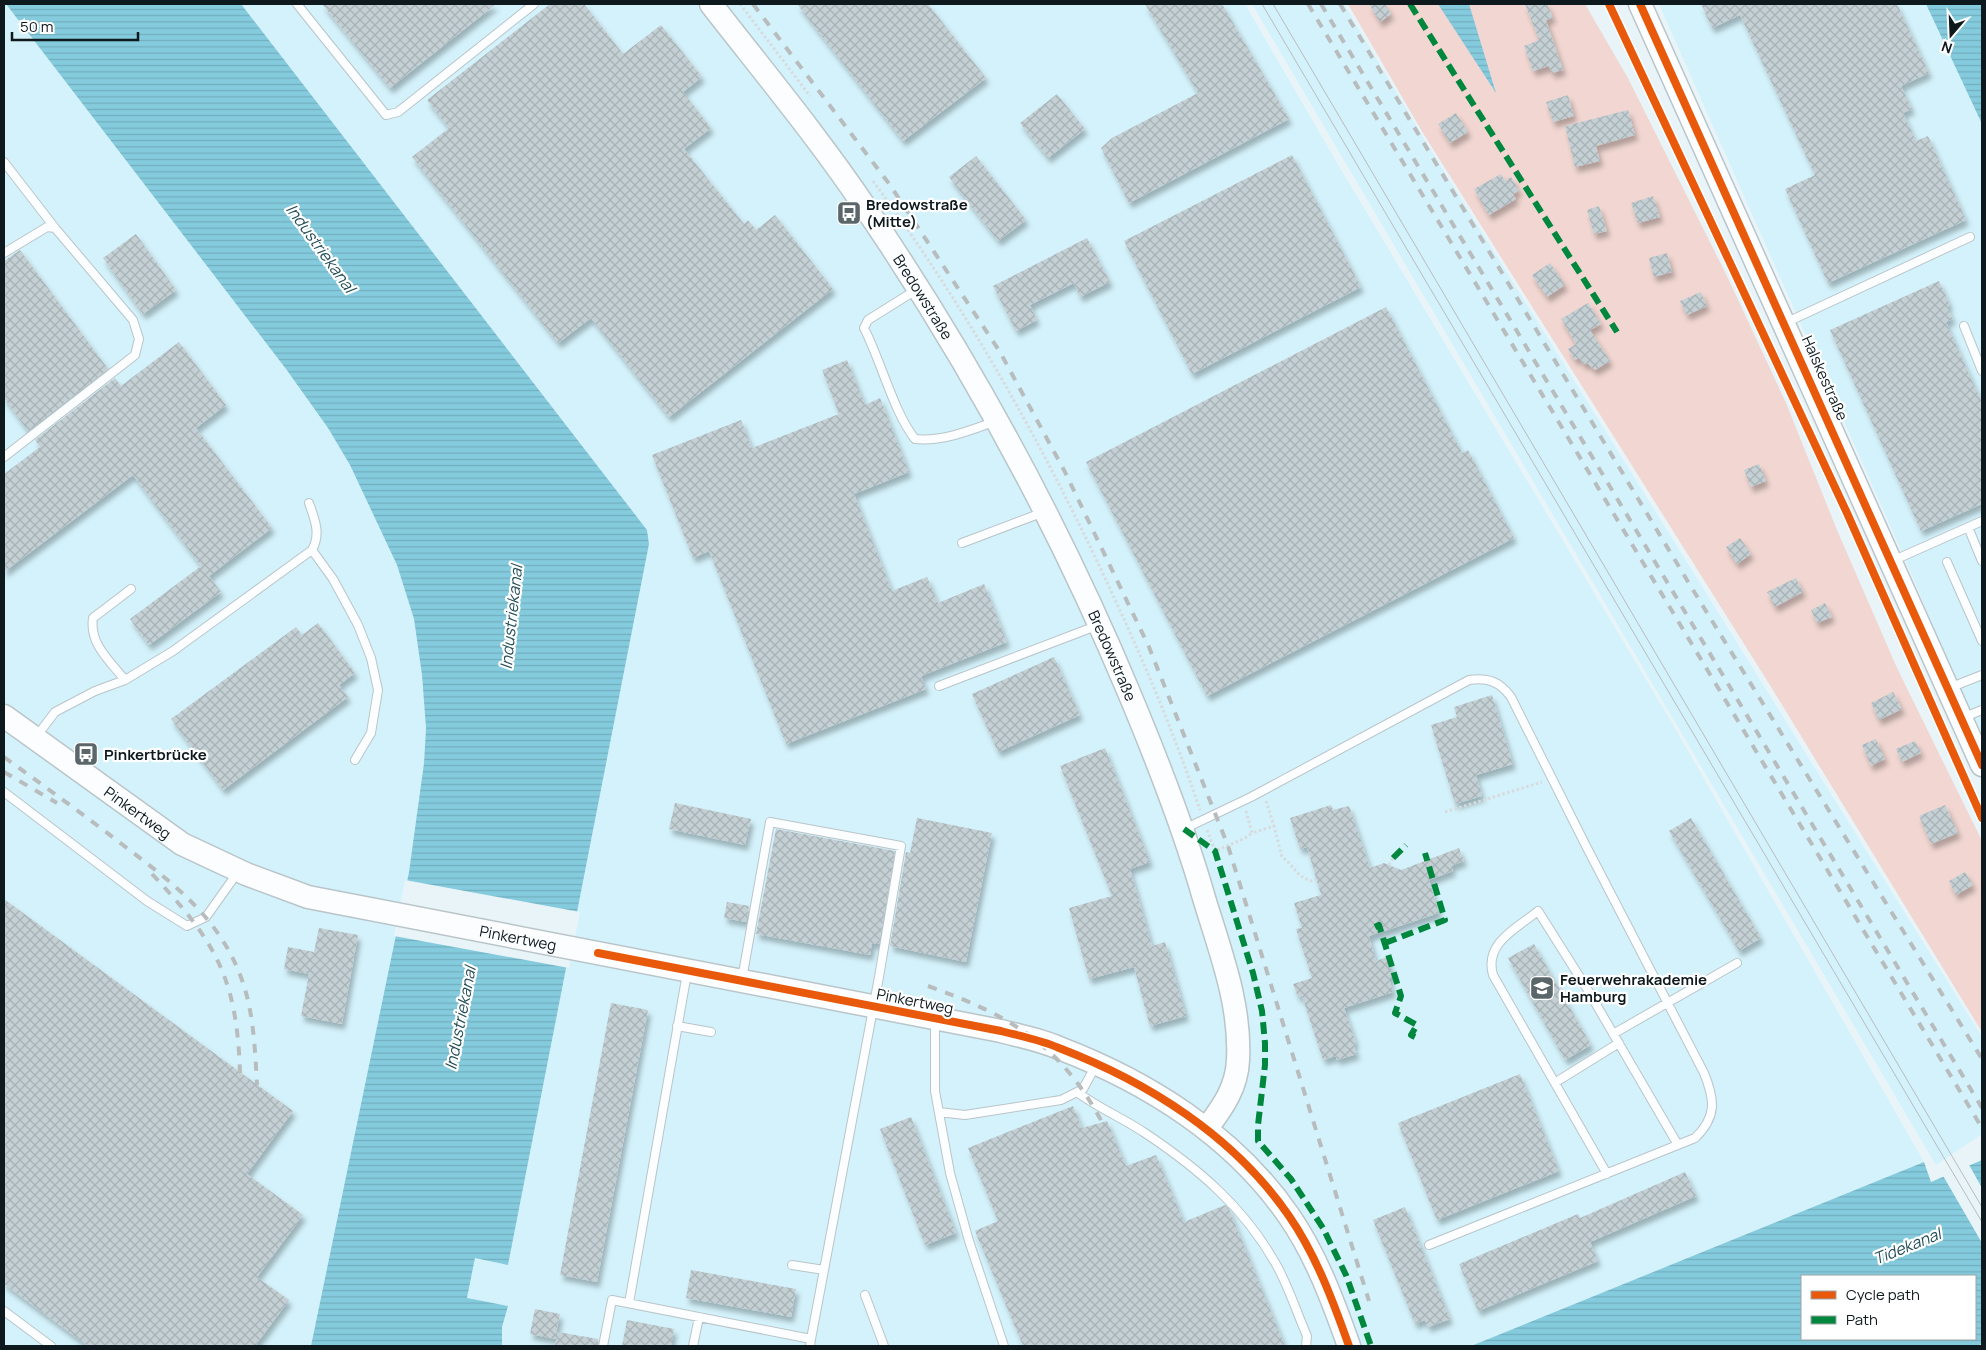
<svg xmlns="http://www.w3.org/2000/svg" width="1986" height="1350" viewBox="0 0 1986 1350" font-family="Manrope,sans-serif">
<defs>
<pattern id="water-rules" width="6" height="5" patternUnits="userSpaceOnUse" patternTransform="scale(1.25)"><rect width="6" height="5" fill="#85cbde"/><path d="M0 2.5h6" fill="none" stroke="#72aebe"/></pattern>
<pattern id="building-cross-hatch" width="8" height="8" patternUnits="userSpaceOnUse" patternTransform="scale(1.25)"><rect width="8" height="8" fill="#c4d0d4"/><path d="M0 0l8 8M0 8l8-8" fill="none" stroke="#a7b2b6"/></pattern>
<filter id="shadow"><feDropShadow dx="3" dy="5.5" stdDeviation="2.5" flood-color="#0004"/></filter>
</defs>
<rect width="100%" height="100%" fill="#e8f4f8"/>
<!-- built -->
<path fill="#d4f2fb" d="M4,4H6L286,369L328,428L350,465L397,565L414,619L422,675L426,728L424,763L409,872L311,1346H4Z
M241,4H1245L1337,163L1672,723L1924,1162L1471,1346H502V1327L508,1306L467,1299L475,1258L508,1265L649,544L647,530Z
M1252,4H1344L1427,144L1982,1037V1134L1936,1165Z
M1659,4H1926L1982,124V745L1909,568Z"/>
<!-- garden -->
<path fill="#f1d6d1" d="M1348,4H1585L1629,80L1726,274L1786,403L1837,530L1897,668L1982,841V1032L1768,682L1423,133Z"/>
<!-- water -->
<path fill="url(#water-rules)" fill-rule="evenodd" d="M6,4H241L647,530L649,544L508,1265L475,1258L467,1298L508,1306L502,1327V1346H311L409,872L424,763L426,728L422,675L414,619L397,565L350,465L328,428L286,369Z
M1438,4H1469L1496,93Z
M1926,4H1982V124Z
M1982,1160V1344L1976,1346H1471L1924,1162L1931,1182ZM1802,1276H1975V1339H1802Z"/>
<!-- pier -->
<path fill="#e8f4f8" d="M405,880L580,912L569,968L394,936Z
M1968,1163L1982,1188V1243L1942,1174Z"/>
<!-- building -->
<path fill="url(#building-cross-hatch)" filter="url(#shadow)" d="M322,4H496L390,88Z
M550,4H584L623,54L661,25L702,77L683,92L711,128L684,149L744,224L748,220L756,230L775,215L833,289L669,417L591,318L558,343L412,157L449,128L427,100Z
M797,4H928L986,78L903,141Z
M1145,4H1222L1289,119L1129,203L1101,148L1112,138L1198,93Z
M1369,4H1385L1391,14L1380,22Z
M1525,4H1547L1553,18L1546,20L1563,70L1552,73L1549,66L1533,71L1524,46L1539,40Z
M1701,4H1897L1929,73L1901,86L1912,109L1903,113L1916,141L1928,136L1966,220L1828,283L1785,189L1815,175L1740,15L1712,28Z
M1057,94L1085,129L1048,158L1020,123Z
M1568,95L1574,116L1553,122L1546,102Z
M1628,110L1635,135L1596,146L1600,161L1575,167L1565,126Z
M1456,113L1468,132L1450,143L1438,124Z
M1292,155L1361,287L1192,374L1124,241Z
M976,156L1026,220L998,241L949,177Z
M1501,174L1505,181L1511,177L1519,191L1513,194L1516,199L1489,215L1474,189Z
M1653,196L1660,217L1638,223L1631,203Z
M1599,206L1607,231L1594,234L1587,210Z
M136,234L176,290L143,314L103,258Z
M1087,238L1110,282L1080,297L1074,283L1030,305L1037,320L1016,331L993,286Z
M20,250L108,369L28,431L4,398V261Z
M1667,253L1672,272L1654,277L1649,258Z
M1550,263L1565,285L1547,297L1532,275Z
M1939,281L1950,305L1947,307L1953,319L1946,322L1982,403V504L1921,531L1830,330Z
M1701,292L1707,306L1687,315L1680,301Z
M1588,303L1601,324L1590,330L1610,361L1595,370L1587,363L1584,365L1579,358L1575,360L1568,349L1576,344L1561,319Z
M1386,307L1462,453L1468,450L1514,538L1207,696L1086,462Z
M179,342L226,405L196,428L272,528L209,576L221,592L149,645L130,619L201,566L133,475L4,572V474L40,447L35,440L115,378L121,386Z
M847,360L865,405L880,398L909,472L854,494L892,591L927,577L938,603L984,584L1007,642L921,676L926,689L786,744L709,551L693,558L652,455L741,420L752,448L839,414L822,370Z
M1759,464L1766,481L1751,487L1744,470Z
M1740,538L1751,554L1737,564L1726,547Z
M1796,578L1803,592L1775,607L1767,592Z
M1825,603L1832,617L1817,623L1811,610Z
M318,623L355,673L339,685L348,697L223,790L171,719L296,627L302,635Z
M1054,657L1080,715L998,752L972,694Z
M1893,692L1902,709L1879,720L1871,703Z
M1492,695L1513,764L1476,775L1482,796L1455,804L1431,725L1457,717L1454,707Z
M1876,739L1885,759L1871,766L1862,745Z
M1915,741L1921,753L1902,762L1896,749Z
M1105,748L1150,862L1130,869L1152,946L1165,942L1186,1016L1150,1026L1134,967L1089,979L1069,908L1112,896L1060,766Z
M675,803L751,819L745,845L669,829Z
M1331,805L1333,810L1349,806L1370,868L1384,863L1401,870L1459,848L1464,861L1451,866L1453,871L1429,880L1439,913L1369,936L1376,961L1387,957L1393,976L1389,978L1393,992L1344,1008L1356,1043L1353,1044L1357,1054L1337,1060L1336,1056L1323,1060L1302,996L1298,997L1293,984L1312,978L1296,929L1302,928L1294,903L1321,895L1307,847L1300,849L1290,818Z
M1945,805L1958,833L1931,844L1919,816Z
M917,818L992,833L966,962L890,946L906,852L910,853Z
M1691,818L1761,938L1739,951L1669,831Z
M776,829L895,851L879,944L872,943L870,955L756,934Z
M1965,872L1973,885L1956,895L1949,881Z
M4,899L293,1111L247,1174L303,1215L257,1277L289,1300L255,1346H88L4,1284Z
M727,902L749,906L746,922L724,918Z
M319,928L358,935L342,1024L301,1016L309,974L284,969L288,947L314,952Z
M1534,944L1591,1045L1565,1060L1508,958Z
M611,1003L648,1010L597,1282L560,1275Z
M1520,1074L1559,1171L1437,1220L1398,1123Z
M1073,1106L1082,1128L1107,1121L1126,1166L1156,1155L1184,1222L1225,1205L1229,1209L1285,1346H1023L975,1231L998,1221L968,1148Z
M911,1117L956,1233L925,1245L880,1129Z
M1685,1172L1696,1196L1590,1242L1598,1261L1478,1311L1459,1264L1578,1214L1580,1218Z
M1405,1207L1450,1319L1428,1327L1425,1320L1415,1324L1373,1220Z
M691,1270L796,1289L791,1317L686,1298Z
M535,1309L560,1314L555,1339L530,1334Z
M627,1320L674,1329L671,1346H622Z
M558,1332L598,1339V1346H555Z"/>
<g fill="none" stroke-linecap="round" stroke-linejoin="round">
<defs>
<path id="lane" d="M297,4L386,115L398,112L534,4
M4,162L55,228L133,320L139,339L135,355L4,457
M4,253L47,227L55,228
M916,290L868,320L864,328C881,361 894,413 915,439C942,442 971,430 996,421
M1785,323L1970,237
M1964,326L1982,371
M1968,527L1982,561
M962,543L1044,512
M312,550L333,579L358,625L371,658L378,690L371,733L355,760
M1892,561L1982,521
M1947,562L1982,641
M125,680C110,661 89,644 93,618L131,589
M939,686L1096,626
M1949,688L1982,675
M1962,718L1982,710
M36,737L55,712L95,691L125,680L173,651L312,550C321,534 315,520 309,503
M4,792L147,901L187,926L206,917L238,872
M1184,829L1251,797L1469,680C1488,677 1500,682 1511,697L1585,844L1704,1073C1715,1100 1717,1117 1695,1138L1429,1245
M742,979L770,822L901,846L879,977L824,1270
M935,1021V1091L950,1173L969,1241L1004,1346
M677,1026L711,1032
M1613,1034L1737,963
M1556,1082L1619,1043
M1077,1092C1098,1108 1123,1118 1145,1133C1199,1169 1245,1208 1277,1266C1289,1288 1297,1313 1307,1336L1306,1346
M939,1112L965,1115L1061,1100L1083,1089L1096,1065
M1607,1174L1493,975C1484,943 1516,929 1538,911L1586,987L1678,1145
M792,1265L824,1270L811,1339
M865,1295L884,1346
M629,1303L687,973
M4,1311L51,1346
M603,1346L612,1300L811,1339L810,1346
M693,1346L699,1317"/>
<g id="secondary">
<path id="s1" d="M711,4C763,71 818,137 865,207C970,361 1058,523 1130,695C1158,762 1184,828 1204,898C1220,951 1241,1004 1238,1060C1237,1087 1223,1107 1207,1128"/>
<path d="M1640,4L1982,765"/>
<path id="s2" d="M4,716L182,844L246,874L308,897L1001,1031C1020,1036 1041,1040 1059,1048C1148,1082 1234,1136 1289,1216C1316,1255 1333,1301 1349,1346"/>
</g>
</defs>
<!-- lane casing -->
<use href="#lane" stroke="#b9c5c9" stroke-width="10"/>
<!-- secondary casing -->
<use href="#secondary" stroke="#b9c5c9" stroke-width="25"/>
<!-- path -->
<path stroke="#d7dbdd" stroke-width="3" stroke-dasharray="2.5 2.5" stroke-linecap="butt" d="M740,4L810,96
M873,181C960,299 1033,427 1096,559C1135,641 1171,723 1200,810
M1266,801L1274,826
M1246,811L1252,833L1274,826L1282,857C1296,867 1293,874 1311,881L1316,879
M1445,812L1542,782
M1207,830L1215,851L1245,838L1252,833
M1389,865L1393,858"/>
<!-- lane -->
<use href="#lane" stroke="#fcfdfe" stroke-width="8"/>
<!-- secondary -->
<use href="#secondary" stroke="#fcfdfe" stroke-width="22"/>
<!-- tram -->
<path stroke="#b8bcbd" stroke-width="1" d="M1262,4L1982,1222
M1273,4L1982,1207"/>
<!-- rail -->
<path stroke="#b8bcbd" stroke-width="4" stroke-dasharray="9 9" stroke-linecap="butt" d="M753,4L890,185L1000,352L1065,472L1149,647L1228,846L1369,1301
M1308,4L1982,1128
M1321,4L1982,1108
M1340,4L1693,590L1982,1059
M4,757C44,786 84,815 123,845C173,883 220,918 242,980C254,1014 255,1050 257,1085
M4,772L57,803
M152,874C216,942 237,978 240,1073
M928,986C1009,1015 1060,1044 1102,1122"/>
<!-- quiet -->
<path stroke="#00873e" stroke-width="6" stroke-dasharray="12 6" stroke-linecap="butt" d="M1410,4L1617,332
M1184,829L1215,851L1253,973L1262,1011L1265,1043V1065L1258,1125V1141L1291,1179L1323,1228L1346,1275L1371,1346
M1393,858L1406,845
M1375,927L1379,925L1401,996L1395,1013L1417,1025L1411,1035L1415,1037
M1385,943L1445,920L1425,853"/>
<defs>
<path id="cycleway" d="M1609,4L1847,513L1982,818
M1640,4L1982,765
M598,953L1001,1031C1020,1036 1041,1040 1059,1048C1148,1082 1234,1136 1289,1216C1316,1255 1333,1301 1349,1346"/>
</defs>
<!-- cycleway casing -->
<use href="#cycleway" stroke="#fff" stroke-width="11"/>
<!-- cycleway -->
<use href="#cycleway" stroke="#e8590c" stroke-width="8"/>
</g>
<!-- icons -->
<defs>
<symbol id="bus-square" viewBox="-11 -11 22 22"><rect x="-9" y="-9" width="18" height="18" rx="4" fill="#5a666a" stroke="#fff"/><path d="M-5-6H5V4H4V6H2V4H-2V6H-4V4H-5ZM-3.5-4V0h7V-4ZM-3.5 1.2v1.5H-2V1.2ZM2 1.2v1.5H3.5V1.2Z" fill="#fff"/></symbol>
<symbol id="university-square" viewBox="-11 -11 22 22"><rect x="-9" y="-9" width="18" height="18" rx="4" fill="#5a666a" stroke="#fff"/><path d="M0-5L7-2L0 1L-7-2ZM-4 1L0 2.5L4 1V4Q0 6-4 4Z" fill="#fff"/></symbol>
</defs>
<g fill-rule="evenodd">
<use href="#bus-square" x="835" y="199" width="28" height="28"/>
<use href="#bus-square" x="72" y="740" width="28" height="28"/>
<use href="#university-square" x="1528" y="974" width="28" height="28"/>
</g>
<g text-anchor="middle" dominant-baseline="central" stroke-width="4.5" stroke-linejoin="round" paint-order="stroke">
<!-- poi labels -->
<g font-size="15" font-weight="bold" fill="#0d191d" stroke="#fff" text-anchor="start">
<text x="866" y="204">Bredowstraße<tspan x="866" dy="17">(Mitte)</tspan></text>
<text x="104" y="754">Pinkertbrücke</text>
<text x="1560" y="979">Feuerwehrakademie<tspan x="1560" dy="17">Hamburg</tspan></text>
</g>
<!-- street labels -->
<g font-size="15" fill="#0d191d" stroke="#fff">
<text stroke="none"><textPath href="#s1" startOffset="362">Bredowstraße</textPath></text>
<text transform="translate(1825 378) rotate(66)">Halskestraße</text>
<text stroke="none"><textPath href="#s1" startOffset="768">Bredowstraße</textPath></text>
<text stroke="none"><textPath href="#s2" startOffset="165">Pinkertweg</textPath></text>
<text stroke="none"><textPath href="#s2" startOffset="570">Pinkertweg</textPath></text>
<text transform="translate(915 1001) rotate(11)">Pinkertweg</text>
</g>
<!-- water labels -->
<g font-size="16" font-style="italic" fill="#254f5a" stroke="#fff">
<text transform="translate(321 248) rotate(54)">Industriekanal</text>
<text transform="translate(511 617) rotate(-84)">Industriekanal</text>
<text transform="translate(460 1018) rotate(-79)">Industriekanal</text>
<text transform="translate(1907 1246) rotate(-22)">Tidekanal</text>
</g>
</g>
<!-- border -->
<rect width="1986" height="1350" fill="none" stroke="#0d191d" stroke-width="10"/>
<!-- legend -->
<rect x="1801" y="1275" width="175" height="65" fill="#ffffff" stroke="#9ea3a5"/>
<rect x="1811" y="1291" width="25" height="8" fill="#e8590c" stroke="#9ea3a5"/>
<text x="1846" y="1300" font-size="15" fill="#0d191d">Cycle path</text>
<rect x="1811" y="1316" width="25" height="8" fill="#00873e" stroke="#9ea3a5"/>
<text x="1846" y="1325" font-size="15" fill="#0d191d">Path</text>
<!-- north arrow -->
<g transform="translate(1951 35) rotate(199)" stroke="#ffffff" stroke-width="4" paint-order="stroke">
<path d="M0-4L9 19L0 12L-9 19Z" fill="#0d191d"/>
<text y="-8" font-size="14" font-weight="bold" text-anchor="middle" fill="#0d191d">N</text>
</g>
<!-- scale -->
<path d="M12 32v8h126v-8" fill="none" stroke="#0d191d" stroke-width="2.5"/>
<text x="20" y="32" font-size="15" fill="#0d191d" stroke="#ffffff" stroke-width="4" paint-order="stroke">50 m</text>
</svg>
